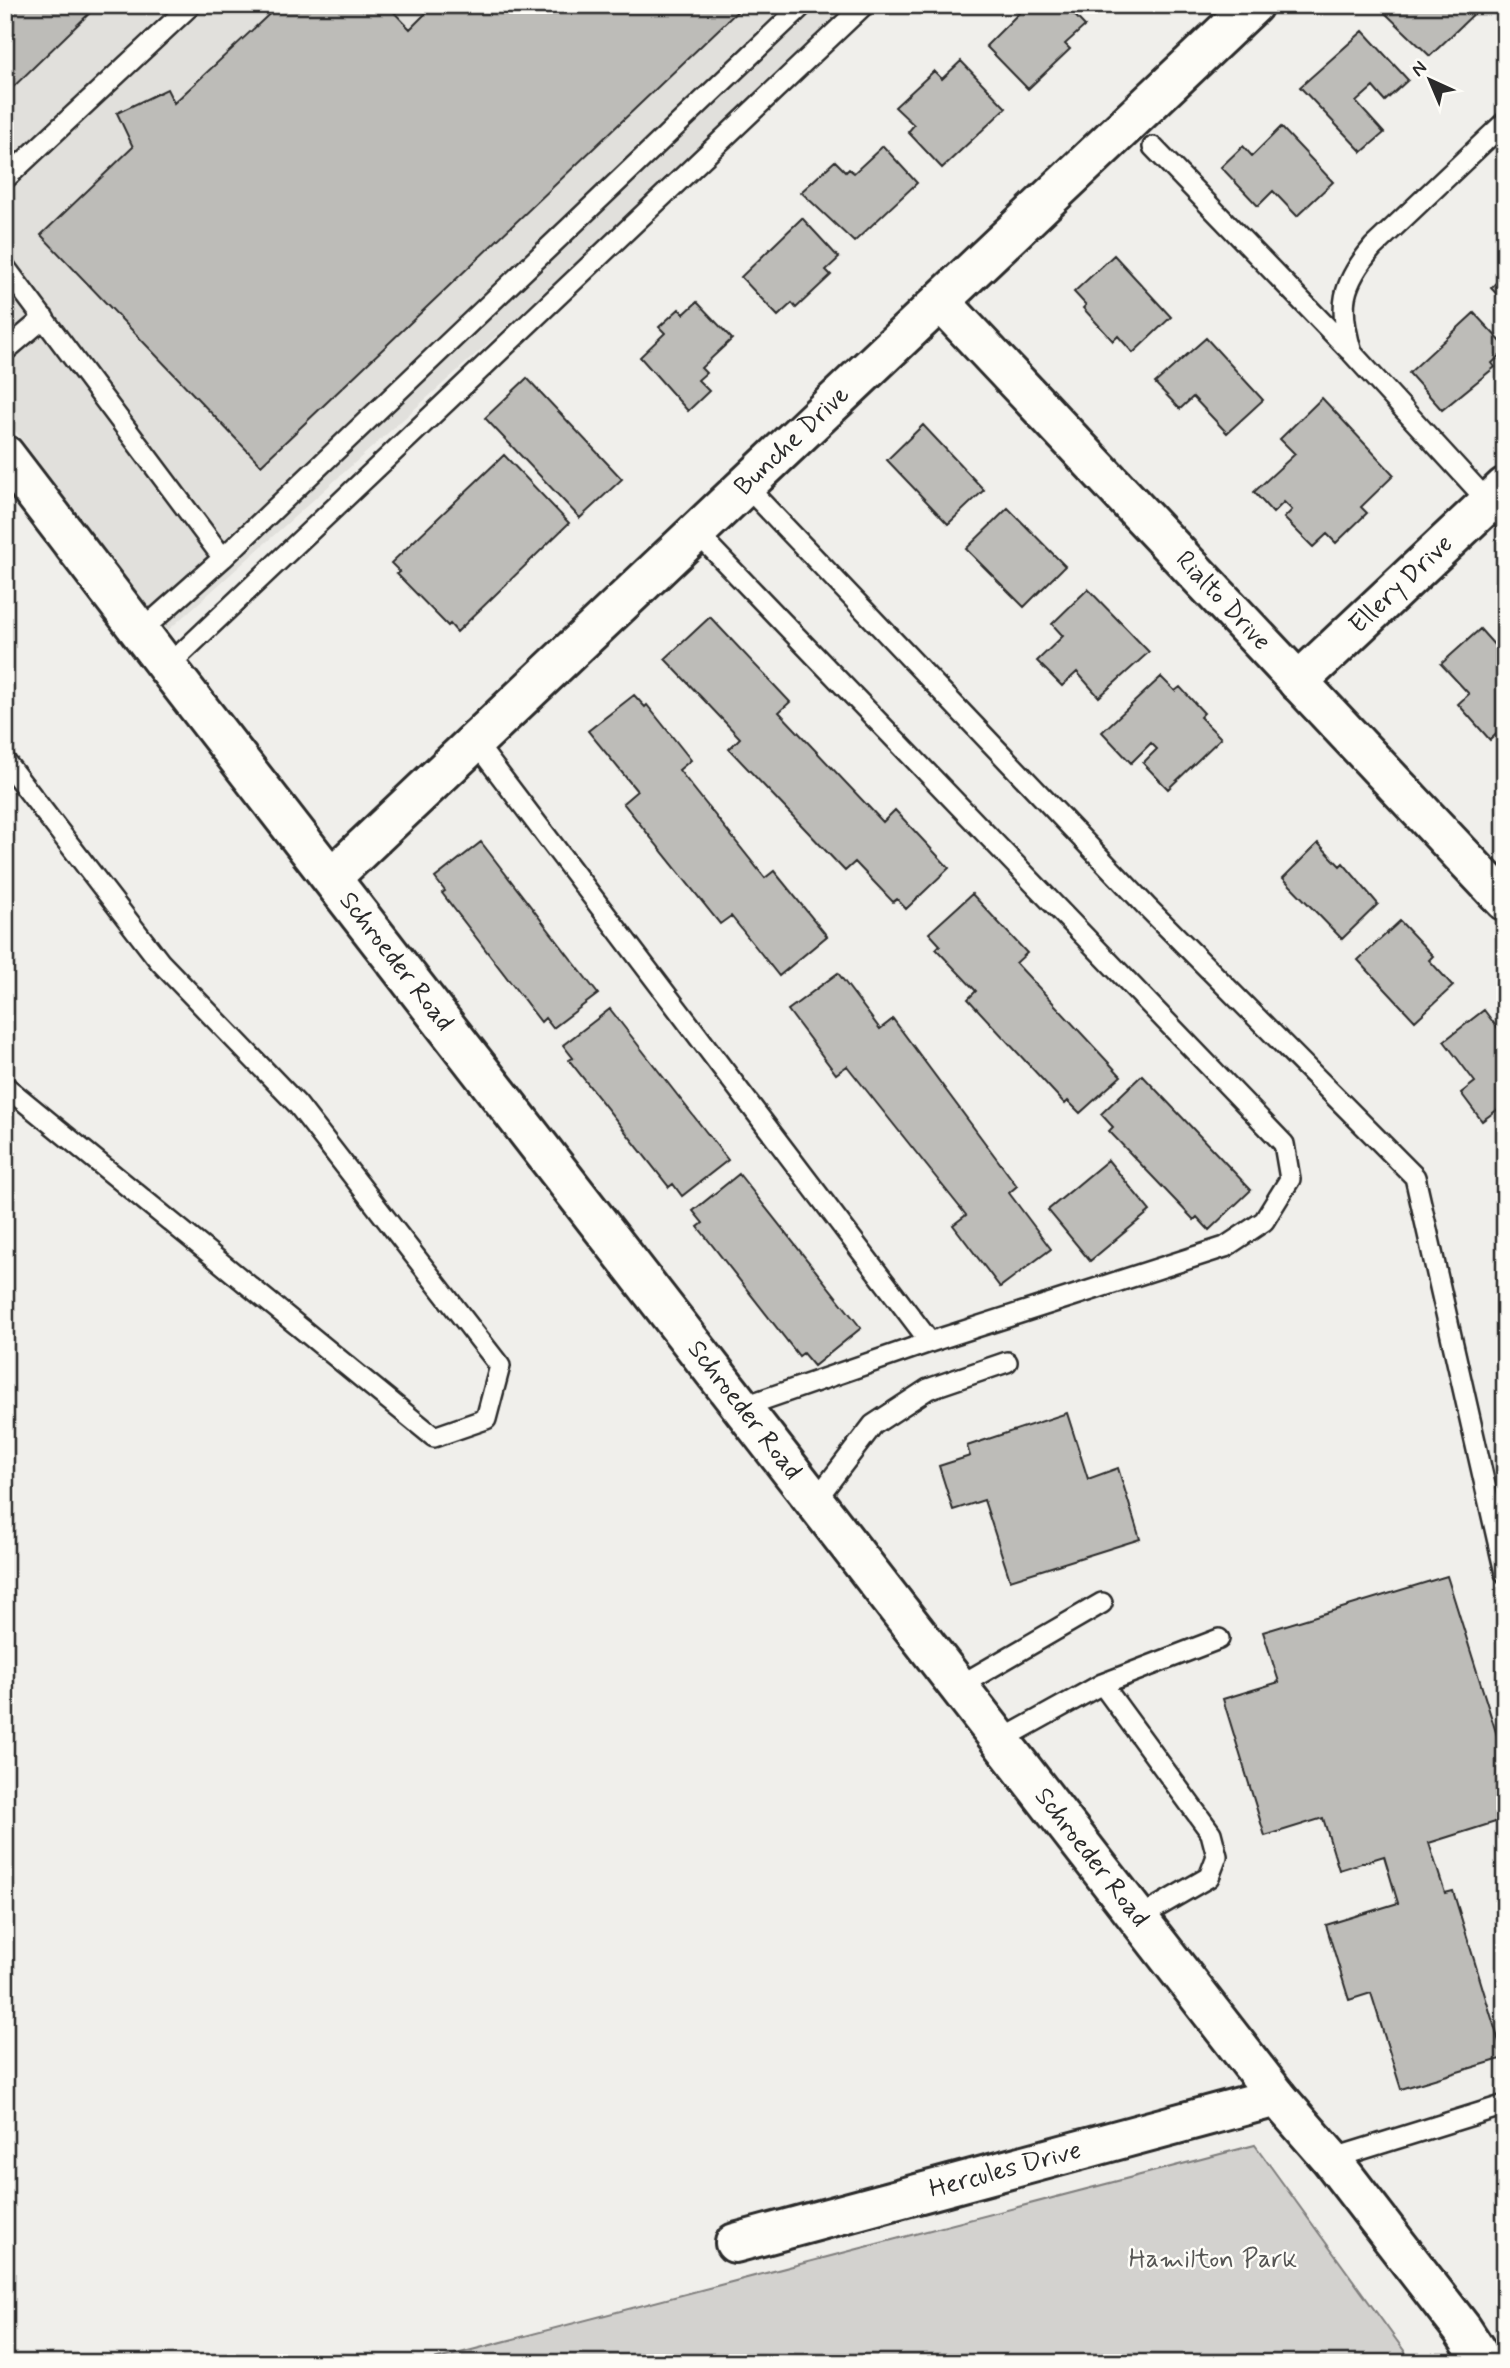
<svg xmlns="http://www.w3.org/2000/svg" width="1510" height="2368" viewBox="0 0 1510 2368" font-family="Mynerve,sans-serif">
<rect width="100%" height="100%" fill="#f0efeb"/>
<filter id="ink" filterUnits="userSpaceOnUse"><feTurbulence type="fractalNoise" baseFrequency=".0143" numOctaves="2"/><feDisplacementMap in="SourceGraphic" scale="14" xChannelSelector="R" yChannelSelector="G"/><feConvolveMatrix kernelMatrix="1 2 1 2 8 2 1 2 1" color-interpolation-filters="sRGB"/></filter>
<g filter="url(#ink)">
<!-- built -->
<path fill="#e1e0dc" d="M5,5H865L165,633L5,417Z"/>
<!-- green -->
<path fill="#d3d2cf" stroke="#7f7e7d" stroke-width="2" d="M1255,2145L1413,2363H422Z"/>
<!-- building -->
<path fill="#bdbcb8" stroke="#2b2b2b" stroke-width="2" d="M5,5H98L5,95Z
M279,5H387L410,29L434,5H744L261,465L41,235L133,147L117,113L167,89L174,103Z
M1027,5H1065L1085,26L1065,44L1070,49L1028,89L986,46Z
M1391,5H1483L1430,56L1384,12Z
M1363,31L1408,80L1385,101L1373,87L1356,102L1384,133L1362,152L1300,87Z
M961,61L1006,108L942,168L908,132L914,125L895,107L934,71L942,79Z
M1281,127L1333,182L1297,216L1273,191L1258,206L1221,167L1243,146L1252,156Z
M883,146L917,183L854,242L801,192L835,161L846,172L849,169L854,173Z
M802,218L839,258L826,270L831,275L796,308L792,303L778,316L741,277Z
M1114,255L1171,317L1133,353L1118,336L1113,341L1083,308L1086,305L1074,292Z
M1505,273V303L1491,288Z
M697,302L732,339L701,368L706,373L698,380L709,391L688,411L640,357L665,333L659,327L679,309L684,314Z
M1474,313L1505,346V351L1492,363L1495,367L1442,410L1409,373Z
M1206,338L1263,400L1227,433L1193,397L1180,409L1155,383Z
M527,378L622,479L580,518L485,418Z
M1322,398L1394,475L1361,507L1367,513L1336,543L1327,534L1313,547L1284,518L1292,510L1284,502L1273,513L1254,492L1295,454L1280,439Z
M923,425L984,490L948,524L887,460Z
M504,455L569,523L457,632L450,624L448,626L397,574L400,572L391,563Z
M1008,508L1065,566L1024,607L966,549Z
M1088,589L1149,652L1099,697L1077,672L1062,686L1037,661L1063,636L1052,624Z
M710,617L790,702L779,712L883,822L895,810L949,868L906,909L897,899L893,902L855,862L845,871L729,749L740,738L665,659Z
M1480,629L1505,657V726L1490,740L1458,704L1469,694L1441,664Z
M1161,677L1175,691L1180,687L1204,713L1200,717L1221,738L1168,789L1143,763L1157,749L1151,743L1131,763L1102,732Z
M634,695L645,707L647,705L691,760L679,770L765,878L774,871L827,936L779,976L731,916L720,924L623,803L637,791L588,731Z
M481,842L598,994L553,1028L545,1018L541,1022L442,893L445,891L435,878Z
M1318,843L1340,866L1343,863L1378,904L1342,939L1283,878Z
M972,894L1027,953L1016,963L1121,1076L1080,1113L1068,1101L1065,1104L968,999L976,991L936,949L940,945L929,933Z
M1400,921L1433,956L1429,960L1453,986L1415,1021L1358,960Z
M838,973L880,1029L893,1019L1017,1186L1009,1193L1051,1249L1000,1287L953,1225L966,1215L847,1066L836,1074L788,1010Z
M610,1009L728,1160L682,1196L673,1184L669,1187L569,1060L573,1058L563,1045Z
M1484,1010L1505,1038V1104L1482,1121L1461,1093L1475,1082L1444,1041Z
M1142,1075L1251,1190L1209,1230L1197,1217L1194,1220L1109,1131L1113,1127L1101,1114Z
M1108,1160L1150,1211L1090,1261L1048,1210Z
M739,1174L861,1328L814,1366L803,1353L799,1356L698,1227L703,1223L693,1211Z
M1067,1413L1088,1479L1118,1468L1140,1539L1010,1580L984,1500L953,1510L939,1466L970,1456L967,1446Z
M1447,1576L1505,1761V1819L1429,1843L1445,1893L1453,1891L1504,2058L1401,2089L1371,1993L1349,2000L1326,1925L1398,1903L1384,1856L1339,1870L1323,1818L1265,1836L1223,1699L1279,1682L1263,1632Z"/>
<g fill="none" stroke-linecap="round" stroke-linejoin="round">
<defs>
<path id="lane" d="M1505,122L1373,247C1341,285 1338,306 1352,353L1505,520
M1153,147L1349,350
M5,179L191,5
M5,267L223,558
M5,351L44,318
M745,485L1147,907L1415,1177L1505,1573
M696,532L1284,1144L1290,1179L1264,1221L1225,1247L933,1341L742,1407
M141,631L223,558L803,5
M167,667L864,5
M475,742L930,1342
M5,761L160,962L297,1104L500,1366L486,1419L434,1437L5,1086
M815,1501L873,1425L928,1389L1007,1362
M1102,1684L1211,1833L1217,1856L1209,1877L1138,1918
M959,1686L1102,1603
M1001,1740L1102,1684L1219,1639
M1331,2159L1505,2105"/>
<g id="street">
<path id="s1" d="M941,302L1505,901"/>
<path id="s2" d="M1298,682L1505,487"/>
<path id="s3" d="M332,877L1253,5"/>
<path id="s4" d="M735,2243L1277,2097"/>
</g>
<g id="secondary">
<path id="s5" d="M5,455L167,667L1277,2097L1331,2159L1462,2329L1484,2363"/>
</g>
</defs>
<!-- lane casing -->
<use href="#lane" stroke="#2b2b2b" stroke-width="24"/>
<!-- street casing -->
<use href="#street" stroke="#2b2b2b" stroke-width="44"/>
<!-- secondary casing -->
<use href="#secondary" stroke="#2b2b2b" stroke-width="44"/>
<!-- lane -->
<use href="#lane" stroke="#fdfcf7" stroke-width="19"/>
<!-- street -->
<use href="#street" stroke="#fdfcf7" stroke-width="38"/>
<!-- secondary -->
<use href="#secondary" stroke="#fdfcf7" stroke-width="38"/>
</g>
</g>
<g text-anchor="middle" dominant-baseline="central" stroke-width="5" stroke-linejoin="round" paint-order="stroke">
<!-- street labels -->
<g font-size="26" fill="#2b2b2b" stroke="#fdfcf7">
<text stroke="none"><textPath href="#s3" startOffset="634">Bunche Drive</textPath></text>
<text stroke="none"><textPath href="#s2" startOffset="142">Ellery Drive</textPath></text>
<text stroke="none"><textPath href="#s1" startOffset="411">Rialto Drive</textPath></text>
<text stroke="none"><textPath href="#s5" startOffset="640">Schroeder Road</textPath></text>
<text stroke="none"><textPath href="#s5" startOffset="1208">Schroeder Road</textPath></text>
<text stroke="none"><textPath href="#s5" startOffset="1774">Schroeder Road</textPath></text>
<text stroke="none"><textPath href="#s4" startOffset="280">Hercules Drive</textPath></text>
</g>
<!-- park labels -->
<g font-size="26" fill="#555554" stroke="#fdfcf7">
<text x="1213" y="2260">Hamilton Park</text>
</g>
</g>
<!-- margin -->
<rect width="1510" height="2368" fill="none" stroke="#fdfcf7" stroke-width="28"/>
<rect x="14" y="14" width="1482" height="2340" fill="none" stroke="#2b2b2b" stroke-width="2.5" filter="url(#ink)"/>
<!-- north arrow -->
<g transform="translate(1430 80) rotate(316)" stroke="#fdfcf7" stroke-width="5" paint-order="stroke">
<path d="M0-5L12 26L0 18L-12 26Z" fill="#2b2b2b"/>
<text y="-10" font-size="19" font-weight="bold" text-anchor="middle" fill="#2b2b2b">N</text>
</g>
</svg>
